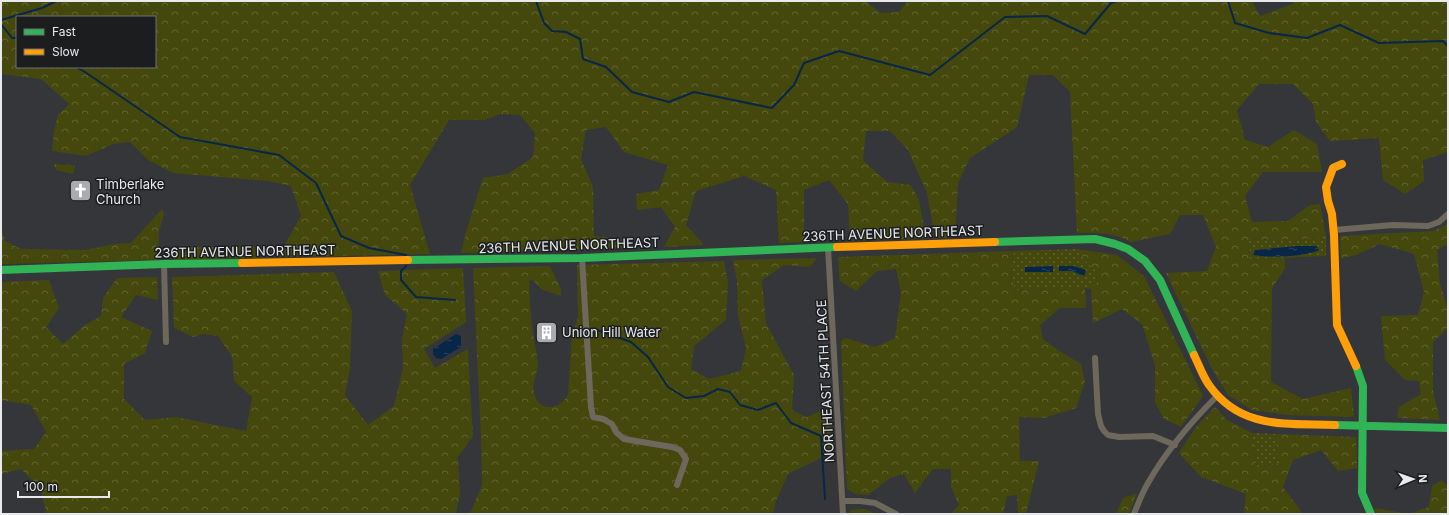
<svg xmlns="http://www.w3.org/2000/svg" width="1449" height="515" viewBox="0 0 1449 515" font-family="Inter,sans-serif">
<defs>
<pattern id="grass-dots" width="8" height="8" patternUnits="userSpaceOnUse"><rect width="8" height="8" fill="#45480d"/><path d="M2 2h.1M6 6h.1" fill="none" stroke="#606331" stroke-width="1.8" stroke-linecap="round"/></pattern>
<pattern id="forest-crowns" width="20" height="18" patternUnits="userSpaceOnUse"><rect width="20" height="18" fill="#45480d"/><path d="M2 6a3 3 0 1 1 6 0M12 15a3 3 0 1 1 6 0" fill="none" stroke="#606331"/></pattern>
<pattern id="park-tufts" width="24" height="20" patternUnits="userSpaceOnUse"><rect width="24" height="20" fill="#45480d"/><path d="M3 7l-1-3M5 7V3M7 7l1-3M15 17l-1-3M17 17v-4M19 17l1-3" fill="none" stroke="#606331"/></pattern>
<pattern id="water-ripples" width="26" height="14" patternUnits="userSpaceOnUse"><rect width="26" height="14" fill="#072648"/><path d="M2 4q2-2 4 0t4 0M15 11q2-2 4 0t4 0" fill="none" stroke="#2b4663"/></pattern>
</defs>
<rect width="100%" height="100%" fill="#35363a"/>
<!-- grass -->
<path fill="url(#grass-dots)" d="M1326,238V256L1250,259L1249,240Z
M1076,249L1085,261L1096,270L1097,282L1091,289L1085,288H1049L1015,290L1011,275L1014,251Z
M1252,433L1275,434L1279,463L1257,467Z"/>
<!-- forest -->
<path fill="url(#forest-crowns)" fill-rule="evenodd" d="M1,1H865L881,13L899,12L908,1H1252L1260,16L1293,4V1H1448V152L1423,160L1424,181L1405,194L1383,180L1379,138L1330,141L1316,122L1313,104L1293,84H1259L1237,110L1245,140L1268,147L1294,130L1317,144L1322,172H1263L1245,196L1252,222L1288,221L1310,205L1320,204L1326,238L1249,240L1250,259L1285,258V268L1272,289L1271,382L1303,399L1351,388L1354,417L1287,415L1252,410L1228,395L1212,369L1166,273L1207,271L1216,247L1203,215H1180L1170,234L1131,242C1115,233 1096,232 1077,233L1070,92L1053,75H1029L1017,127L970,158L958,183L955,237L935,238L927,193L908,150L890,131H866L863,160L887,182L911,185L919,200L926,238L850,241L848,204L829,180L804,190V242L779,243L776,190L744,176L696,191L686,225L704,245L664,247L675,227L661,207L637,210L636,194L659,190L668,165L624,152L606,127L586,130L581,159L593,187L594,236L624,240L625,248L461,253L466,232L483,178L508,174L533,157L535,133L520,115L501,114L484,120H449L410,185L430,254L278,257L301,216L291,186L267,181L173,173L148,160L130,142L113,144L86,156L52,151L54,131L58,115L69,104L41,79L1,74ZM17,17H155V67H17Z
M162,209L164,214L159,231L158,260L1,264V228L5,241L21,249L85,250L115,244L131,243Z
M1448,224V244L1437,250L1440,283L1448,311V328L1433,342V391L1440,420L1397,418L1399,407L1421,394L1419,381L1405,380L1385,360L1381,316L1418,315L1424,292L1414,254L1380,244L1356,255L1341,258L1340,236L1433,231Z
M173,247H259V258L174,260Z
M1076,249L1117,255L1144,276L1203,396L1181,427L1164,419L1155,402V365L1142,324L1122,309L1093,323L1091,289L1097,282L1096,270L1085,261Z
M1014,251L1011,275L1015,290L1049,288H1085L1086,308H1060L1040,325L1043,339L1061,352L1081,364L1085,381L1076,408L1044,418L1019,417L1020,461H1039L1026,514H1018L1017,495L1007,496L1003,514H950L959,505L951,487V469H933L915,493L904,474L890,478L868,495L856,494L847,489L841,341L846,338L875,347L895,338L901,292L896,269L877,271L856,291L840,281L838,257Z
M817,258L810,267L784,265L762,280L766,323L794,375L792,410L806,417L829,408L831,453L788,474L776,501L773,514H470L482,485L481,438L473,268L550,266L561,289V296L541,289L533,280L529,281C530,298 530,316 533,333C534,343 537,353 538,363C538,374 530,386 535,396C541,413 560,409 568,395L572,334L578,318L577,265L724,261L728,282L726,320L694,346L691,369L709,379L741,371L746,348L738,316L737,281L733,260Z
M463,268L466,322L424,349L435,368L468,349L473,436L458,457L460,494L456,514H44L46,511L40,488L21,469L1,474V451L34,449L46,432L31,405L1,400V282L49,280L59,308L46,327L63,344L85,325L101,316L103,298L117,278L157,277L158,300L136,295L121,317L152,331L145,353L124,364V399L145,420L176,417L246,431L252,397L234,381L232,357L218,336L203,334L193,337L174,328L172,277L334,272L352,311L350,369L345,395L368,425L394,406L403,368L402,339L407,314L385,295L378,271Z
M1215,407L1227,420L1252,433L1257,467L1279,463L1275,434L1356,437L1357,468L1338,471L1321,450L1293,460L1283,487L1303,514H1244L1246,494L1201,477L1179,453L1195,428Z
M1442,480L1448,487V514H1377L1374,508L1409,514L1429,507L1432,486Z
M1137,493L1129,514H1116L1123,498Z
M864,509L877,514H849L850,510Z"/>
<!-- park -->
<path fill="url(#park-tufts)" d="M54,164L66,165L67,164L75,166L73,174L56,170Z"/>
<!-- water -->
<path fill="url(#water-ripples)" d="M1297,246H1317L1319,250C1304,257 1269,258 1253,255L1255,250Z
M1053,266V272H1025V267Z
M1059,266H1073L1086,270L1084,276L1072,271H1059Z
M456,334L461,336V347L441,359L436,358L433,354V349Z"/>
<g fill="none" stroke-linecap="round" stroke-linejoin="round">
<!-- stream -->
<path stroke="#072648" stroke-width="2" d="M536,1L544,23L552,31L566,32L580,39L583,59L606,67L632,92L669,102L694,92L772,108L794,85L804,63L839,51L930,75L1005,17L1047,16L1085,34L1111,3L1117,1
M1228,1L1235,23L1269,33L1307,38L1340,25L1379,43L1443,41L1448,46
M1,20L42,8L56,1
M1,24L12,38H17
M76,67L85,72L180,137L279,155L316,183L341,236L369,248L406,255
M406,266L401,271V280L416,297L455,300
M594,329L631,342L648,357L668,387L686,398L704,396L718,389L730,392L740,405L758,410L776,403L791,423L821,436L825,499"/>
<!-- street -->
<path stroke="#6e675b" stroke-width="6" d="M1334,230L1393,225L1428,226L1439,222L1448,214
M828,247L843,514
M582,258L591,407L593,417L603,419L612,424L616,432L624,439L672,447L680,450L686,459L677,485
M164,264L166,342
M1095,358L1098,414L1101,426L1104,431L1108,435L1119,437L1153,436L1175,445
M843,501H860L875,503L896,514
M1134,514C1138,504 1142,493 1148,483C1166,451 1191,422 1217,396"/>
<!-- fast -->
<path stroke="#30b455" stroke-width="8" d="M995,242L1095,239L1115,244L1128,249L1145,261L1160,280L1194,355
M408,260L582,258L837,247
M1,270L164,264L242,263
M1356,366L1363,386L1362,493L1371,514
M1335,425L1448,428"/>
<!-- slow -->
<path stroke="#ff9f0a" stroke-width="8" d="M1342,164L1333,168L1326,187L1328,201L1332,214L1334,235L1337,325L1356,366
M837,247L995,242
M242,263L408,260
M1194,355C1199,365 1203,377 1209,385C1241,430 1286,423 1335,425"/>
</g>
<!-- icons -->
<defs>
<symbol id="church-square" viewBox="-11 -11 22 22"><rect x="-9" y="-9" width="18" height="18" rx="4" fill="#aaabaf" stroke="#1c1d1f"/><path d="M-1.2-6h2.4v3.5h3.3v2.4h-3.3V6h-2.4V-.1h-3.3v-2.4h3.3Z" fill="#fff"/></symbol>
<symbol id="building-square" viewBox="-11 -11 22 22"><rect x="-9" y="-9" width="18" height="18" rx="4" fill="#aaabaf" stroke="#1c1d1f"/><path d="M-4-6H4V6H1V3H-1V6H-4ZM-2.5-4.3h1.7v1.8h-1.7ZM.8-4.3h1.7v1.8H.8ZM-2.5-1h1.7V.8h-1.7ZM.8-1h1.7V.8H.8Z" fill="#fff"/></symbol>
</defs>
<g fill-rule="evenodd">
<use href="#church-square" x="68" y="178" width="25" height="25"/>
<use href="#building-square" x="534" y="320" width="25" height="25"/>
</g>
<g text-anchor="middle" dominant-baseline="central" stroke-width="3" stroke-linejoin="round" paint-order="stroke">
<!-- poi labels -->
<g font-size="13" fill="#e9eaee" stroke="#1c1d1f" text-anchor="start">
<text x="96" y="184">Timberlake<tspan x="96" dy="15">Church</tspan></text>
<text x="562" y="332">Union Hill Water</text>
</g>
<!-- street labels -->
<g font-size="13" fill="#e9eaee" stroke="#1c1d1f">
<text transform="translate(893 233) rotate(-2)">236TH AVENUE NORTHEAST</text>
<text transform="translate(569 245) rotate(-2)">236TH AVENUE NORTHEAST</text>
<text transform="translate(245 251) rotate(-1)">236TH AVENUE NORTHEAST</text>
<text transform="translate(825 381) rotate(-93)">NORTHEAST 54TH PLACE</text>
</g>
</g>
<!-- border -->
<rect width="1449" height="515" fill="none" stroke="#e9eaee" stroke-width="4"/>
<!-- legend -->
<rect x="16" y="16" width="140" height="52" fill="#1c1d1f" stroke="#6e6f72"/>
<rect x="24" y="29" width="20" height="6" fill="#30b455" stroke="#6e6f72"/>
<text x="52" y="36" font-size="12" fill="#e9eaee">Fast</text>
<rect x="24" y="49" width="20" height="6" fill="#ff9f0a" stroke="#6e6f72"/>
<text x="52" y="56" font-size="12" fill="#e9eaee">Slow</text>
<!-- north arrow -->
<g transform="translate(1413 479) rotate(88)" stroke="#1c1d1f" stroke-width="3" paint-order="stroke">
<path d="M0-3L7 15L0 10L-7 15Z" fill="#e9eaee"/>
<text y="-6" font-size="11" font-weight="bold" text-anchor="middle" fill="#e9eaee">N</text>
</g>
<!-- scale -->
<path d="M18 491v6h91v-6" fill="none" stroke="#e9eaee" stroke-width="2"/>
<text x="24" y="491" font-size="12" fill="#e9eaee" stroke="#1c1d1f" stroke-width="3" paint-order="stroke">100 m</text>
</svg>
